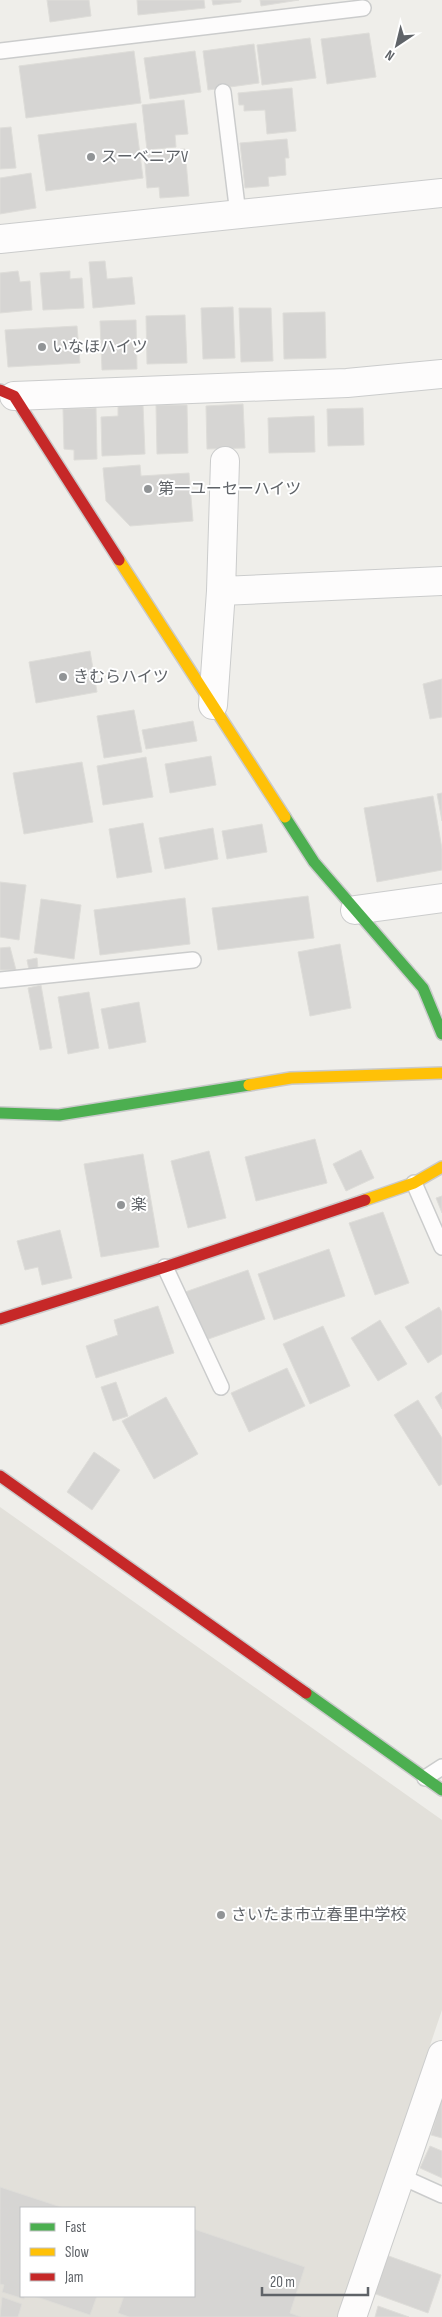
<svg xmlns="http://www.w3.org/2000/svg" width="442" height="2317" viewBox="0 0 442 2317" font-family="'Sofia Sans Condensed','Noto Sans JP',sans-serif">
<rect width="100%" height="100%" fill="#efeeea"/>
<!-- education -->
<path fill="#e2e0da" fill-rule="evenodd" d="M0,1507L442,1820V2010L338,2317H0ZM21,2208H194V2296H21Z"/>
<!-- building -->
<path fill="#d6d5d3" stroke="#deddd9" d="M47,0H89L91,16L50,22Z
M137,0H204L205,8L138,15Z
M212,0H241V2L213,5Z
M260,0H299L261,6Z
M369,33L376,77L327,84L321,39Z
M310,38L316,78L262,85L257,45Z
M254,44L259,83L208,90L203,51Z
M134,51L141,103L26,118L19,66Z
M195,51L201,92L150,99L144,58Z
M292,88L296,131L267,134L265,110L244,111V105H239L238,93Z
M184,100L188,134L175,135L176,147L147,150L142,105Z
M136,123L143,178L46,191L38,135Z
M11,127L16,168L0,169V128Z
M287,139L289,158H285L286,175L268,177L269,186L245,188L240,143Z
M185,149L189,196L160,198L159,187L147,188L144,153Z
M31,173L36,208L0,214V178Z
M105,261L107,279L132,277L135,304L93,308L89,262Z
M18,271L20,282L30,281L32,310L0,313V273Z
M70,271V279L82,278L84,308L43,310L40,273Z
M233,307L235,358L203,359L201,308Z
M239,308H271L273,361L241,362Z
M325,312L326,358L284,359L283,313Z
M185,315L187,363L147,364L146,316Z
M136,320L137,369L102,370L100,321Z
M77,326L80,363L8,367L5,330Z
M243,404L245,448L207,449L206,406Z
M118,405H143L145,454L102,456L101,417L118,416Z
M156,405H187L188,453L157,454Z
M96,408L97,459L74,460V450L64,449L63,409Z
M363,408L364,445L328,446L327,409Z
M314,416L315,452L269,453L268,418Z
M140,465L141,476L189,473L193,521L130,526L106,501L103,468Z
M90,651L97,692L36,703L29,662Z
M442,679V717L430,719L423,684Z
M134,710L142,752L104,758L97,716Z
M193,721L197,741L146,749L142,730Z
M211,756L216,785L170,793L165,764Z
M146,757L153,797L103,805L97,766Z
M82,762L93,822L24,834L13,773Z
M442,793V821L437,794Z
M433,796L442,849V870L377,882L364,808Z
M143,823L152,872L117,878L109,829Z
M262,824L267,852L227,859L222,831Z
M213,828L218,859L165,869L159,838Z
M0,882L26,885L19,940L0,937Z
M308,896L314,938L218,950L212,908Z
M185,898L190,944L100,955L94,910Z
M41,899L81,905L74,959L34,953Z
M340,944L351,1008L310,1016L298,952Z
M10,947L16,970H0V948Z
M37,958L38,969L29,970L27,960Z
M41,985L52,1048L40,1050L28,988Z
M89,992L99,1048L68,1054L58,997Z
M139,1002L146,1042L109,1049L101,1009Z
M315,1139L327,1183L256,1201L245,1157Z
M361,1150L374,1178L346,1191L333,1164Z
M209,1151L226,1218L188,1228L171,1161Z
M143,1154L159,1247L101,1257L84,1164Z
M442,1196V1213L436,1198Z
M383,1212L409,1283L375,1295L349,1223Z
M60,1230L72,1278L42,1285L38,1267L25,1270L17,1241Z
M329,1249L345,1296L274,1320L258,1274Z
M248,1270L265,1319L203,1341L185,1292Z
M158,1306L174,1353L96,1378L86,1346L118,1335L114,1320Z
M439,1307L442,1312V1354L428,1363L405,1327Z
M380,1320L407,1364L378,1381L351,1338Z
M323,1326L350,1386L310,1404L283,1344Z
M287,1368L305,1406L249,1432L231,1393Z
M116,1382L128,1416L113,1421L101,1387Z
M442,1392V1409L435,1397Z
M166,1397L198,1454L154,1479L122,1421Z
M418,1400L442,1438V1484L439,1486L394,1415Z
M94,1452L120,1470L92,1510L67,1492Z
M442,2097V2138L431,2135Z
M430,2146L442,2151V2178L420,2168Z
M0,2187L64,2208H21V2296H25L24,2299L2,2292L4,2285L0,2284Z
M194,2229L305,2267L290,2313L301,2317H129L118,2313L124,2296H194Z
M386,2255L441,2275L428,2313L373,2293Z
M34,2296H97L90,2315Z
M2,2297L22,2304L18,2317H0Z
M378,2306L409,2317H375Z"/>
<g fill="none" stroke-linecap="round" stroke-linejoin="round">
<defs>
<path id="lane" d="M0,51L363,8
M223,92L238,214
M0,980L193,960
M414,1183L442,1247
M165,1267L221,1387
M425,1778L442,1767
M400,2176L442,2195"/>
<path id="street" d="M0,239L442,193
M14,396L347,383L442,374
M221,591L442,581
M213,705L221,591L225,461
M355,910L442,898
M352,2317L442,2055"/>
<path id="fast" d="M285,817L314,862L423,988L442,1034
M0,1113L59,1115L249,1085
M306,1693L442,1790"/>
<path id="slow" d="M119,560L285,817
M249,1085L291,1078L442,1073
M365,1200L414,1183L442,1167"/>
<path id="jam" d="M0,390L14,396L119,560
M0,1319L165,1267L365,1200
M0,1476L306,1693"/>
</defs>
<!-- lane casing -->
<use href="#lane" stroke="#cbcccc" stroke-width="18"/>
<!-- street casing -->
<use href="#street" stroke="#cbcccc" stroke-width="30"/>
<!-- fast casing -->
<use href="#fast" stroke="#cacacb" stroke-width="14"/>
<!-- slow casing -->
<use href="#slow" stroke="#cacacb" stroke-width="14"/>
<!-- jam casing -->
<use href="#jam" stroke="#cacacb" stroke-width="14"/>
<!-- lane -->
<use href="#lane" stroke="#fdfcfc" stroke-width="15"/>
<!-- street -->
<use href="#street" stroke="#fdfcfc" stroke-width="28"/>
<!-- fast -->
<use href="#fast" stroke="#4caf50" stroke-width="11"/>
<!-- slow -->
<use href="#slow" stroke="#ffc107" stroke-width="11"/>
<!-- jam -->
<use href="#jam" stroke="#c62828" stroke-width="11"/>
</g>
<!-- markers -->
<g fill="#919496" stroke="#fff" stroke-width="2">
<circle cx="91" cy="157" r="5"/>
<circle cx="42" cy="347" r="5"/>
<circle cx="148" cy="489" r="5"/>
<circle cx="63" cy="677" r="5"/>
<circle cx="121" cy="1205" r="5"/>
<circle cx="221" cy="1915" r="5"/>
</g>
<g text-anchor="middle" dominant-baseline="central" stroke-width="4" stroke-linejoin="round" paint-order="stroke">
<!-- poi labels -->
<g font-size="16" fill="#5f6368" stroke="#fff" text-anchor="start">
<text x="101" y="157">スーベニアV</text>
<text x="52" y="347">いなほハイツ</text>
<text x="158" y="489">第一ユーセーハイツ</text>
<text x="73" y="677">きむらハイツ</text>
<text x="131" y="1205">楽</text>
<text x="231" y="1915">さいたま市立春里中学校</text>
</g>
</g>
<!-- legend -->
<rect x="20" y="2207" width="175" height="90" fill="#ffffff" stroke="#bfc1c3"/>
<rect x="30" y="2223" width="25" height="8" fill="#4caf50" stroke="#bfc1c3"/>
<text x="65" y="2232" font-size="15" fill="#5f6368">Fast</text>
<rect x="30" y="2248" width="25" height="8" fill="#ffc107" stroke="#bfc1c3"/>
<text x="65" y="2257" font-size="15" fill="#5f6368">Slow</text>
<rect x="30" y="2273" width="25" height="8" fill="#c62828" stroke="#bfc1c3"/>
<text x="65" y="2282" font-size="15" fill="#5f6368">Jam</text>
<!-- north arrow -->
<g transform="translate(397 45) rotate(215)" stroke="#ffffff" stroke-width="4" paint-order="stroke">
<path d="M0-4L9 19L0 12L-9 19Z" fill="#5f6368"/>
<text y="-8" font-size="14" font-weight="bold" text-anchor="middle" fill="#5f6368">N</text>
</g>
<!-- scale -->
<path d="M262 2287v8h106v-8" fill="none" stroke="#5f6368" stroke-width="2.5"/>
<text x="270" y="2287" font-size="15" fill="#5f6368" stroke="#ffffff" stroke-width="4" paint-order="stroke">20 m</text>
</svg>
